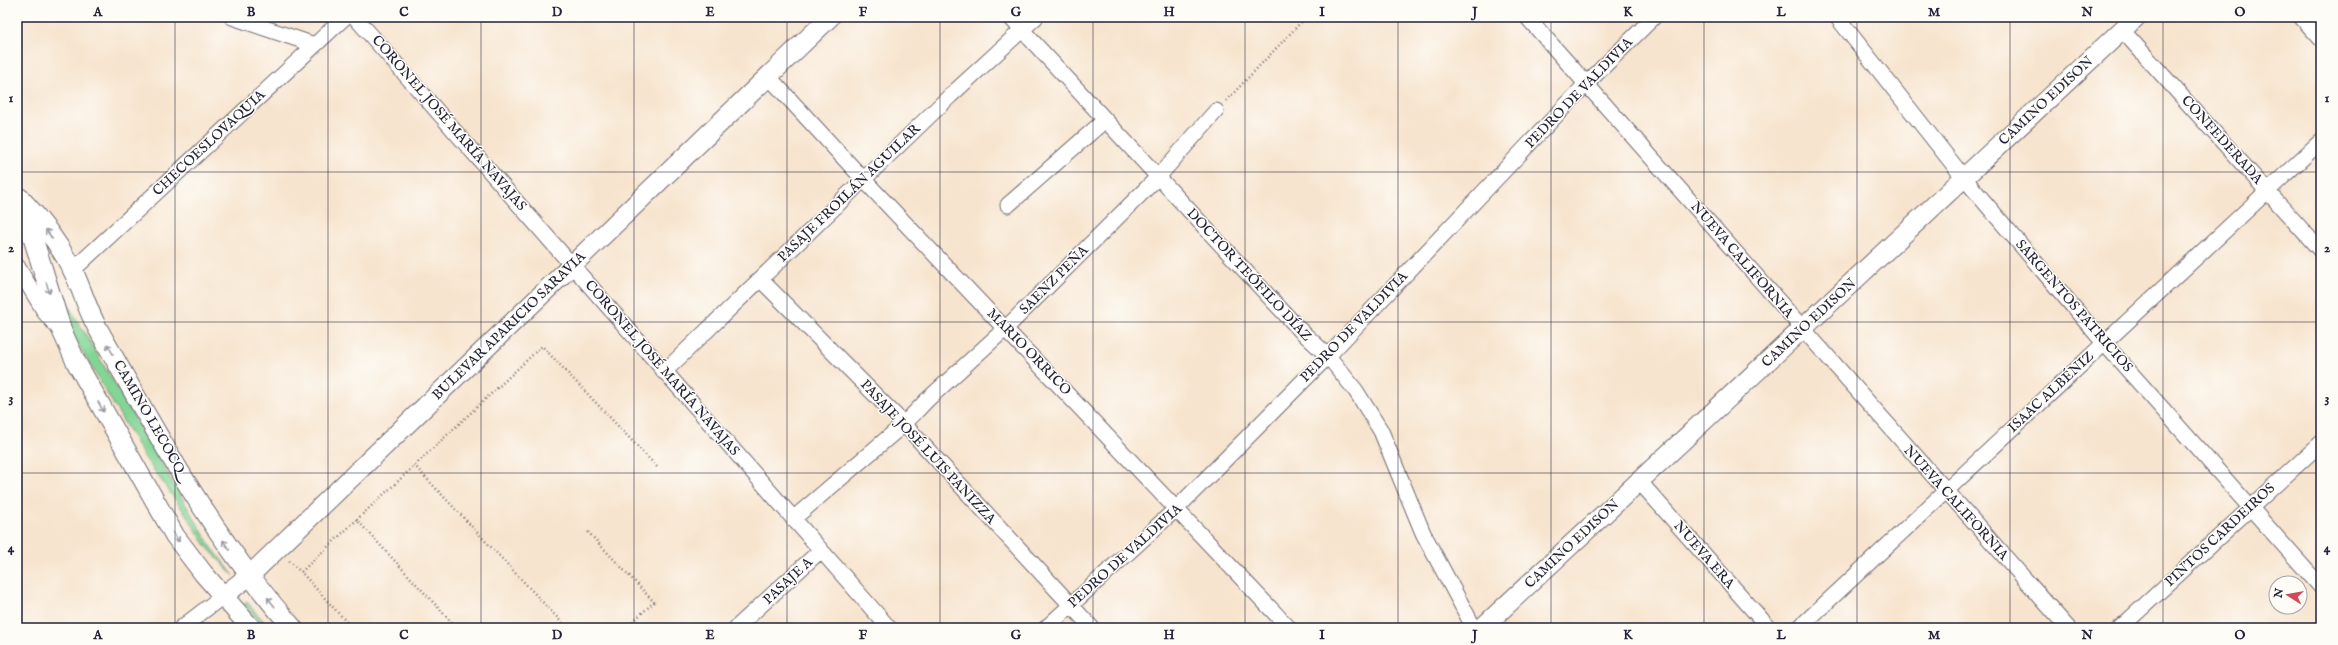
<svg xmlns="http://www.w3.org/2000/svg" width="2338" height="645" viewBox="0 0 2338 645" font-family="'IM FELL English',serif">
<rect width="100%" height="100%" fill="#fdfcf7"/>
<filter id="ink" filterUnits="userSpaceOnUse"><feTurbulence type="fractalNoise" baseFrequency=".025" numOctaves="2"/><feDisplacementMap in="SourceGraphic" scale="8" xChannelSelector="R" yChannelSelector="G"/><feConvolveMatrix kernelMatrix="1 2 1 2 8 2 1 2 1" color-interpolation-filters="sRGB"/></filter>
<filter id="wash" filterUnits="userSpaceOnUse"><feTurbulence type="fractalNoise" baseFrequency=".012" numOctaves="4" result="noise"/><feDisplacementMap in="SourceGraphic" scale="16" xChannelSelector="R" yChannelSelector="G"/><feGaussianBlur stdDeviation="0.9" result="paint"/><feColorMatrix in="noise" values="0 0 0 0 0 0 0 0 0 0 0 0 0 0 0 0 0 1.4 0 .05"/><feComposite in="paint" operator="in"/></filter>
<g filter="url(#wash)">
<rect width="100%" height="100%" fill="#f7e4ce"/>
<!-- green -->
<path fill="#83d596" stroke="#527c68" d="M273,17H324L311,21Z
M57,286L179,493L210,545L234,576L207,547L185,513L145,458L71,332Z
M247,602L269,628H265L244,604Z"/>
</g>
<g filter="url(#ink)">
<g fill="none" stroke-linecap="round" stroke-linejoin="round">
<defs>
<path id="minor" d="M232,17L315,45
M355,17L889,628
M1010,17L1300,330L1328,356L1356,391L1381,431L1423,533L1474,628
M1527,17L2068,628
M1837,17L1964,178L2104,343L2321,587
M2301,17L2321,39
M2122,30L2321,251
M769,77L864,180L1289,628
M1008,205L1105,120
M17,266L46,314L61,331
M73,270L345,17
M760,279L904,424L1092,628
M664,372L950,96L1036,17
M1639,481L1769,628
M793,519L904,424L927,400L1006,328L1158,177L1216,111
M181,628L223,596
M736,628L821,550
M1046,628L1177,508L1328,356L1586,84L1654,17
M1799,628L2321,141
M2120,628L2321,443"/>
<path id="tertiary" d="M20,198C40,219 60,245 73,271C82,289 87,309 97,327C155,431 213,539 293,628
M23,206L62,331L76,362L175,536L203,573L251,628
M223,596L249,576L830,17
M1482,628L2136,17"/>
</defs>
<!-- minor casing -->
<use href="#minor" stroke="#6d666e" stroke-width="17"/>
<!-- tertiary casing -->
<use href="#tertiary" stroke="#6d666e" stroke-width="21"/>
<!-- path -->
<path stroke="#6d666e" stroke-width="2.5" stroke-dasharray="1 3" stroke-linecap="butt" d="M1226,101L1306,17
M414,465L567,628
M356,519L457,628
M588,532L654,602L626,628
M289,561L301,572
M352,628L301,572L542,346L657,467"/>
<!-- minor -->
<use href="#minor" stroke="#fff" stroke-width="15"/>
<!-- tertiary -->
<use href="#tertiary" stroke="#fff" stroke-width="19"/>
</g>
<!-- one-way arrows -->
<defs><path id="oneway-shaft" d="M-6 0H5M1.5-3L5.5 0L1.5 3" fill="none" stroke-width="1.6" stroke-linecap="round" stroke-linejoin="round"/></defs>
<g stroke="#9c9ca7">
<use href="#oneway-shaft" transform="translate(49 234) rotate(-123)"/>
<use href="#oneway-shaft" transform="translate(48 288) rotate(73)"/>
<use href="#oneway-shaft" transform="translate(110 349) rotate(-120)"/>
<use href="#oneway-shaft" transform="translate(101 407) rotate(61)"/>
<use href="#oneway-shaft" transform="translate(176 537) rotate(56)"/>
<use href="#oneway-shaft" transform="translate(226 545) rotate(-125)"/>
<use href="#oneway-shaft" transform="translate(271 602) rotate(-129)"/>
</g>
</g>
<!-- grid -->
<path fill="none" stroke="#22223b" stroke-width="1" stroke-opacity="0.55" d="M175,17V628M328,17V628M481,17V628M634,17V628M787,17V628M940,17V628M1093,17V628M1245,17V628M1398,17V628M1551,17V628M1704,17V628M1857,17V628M2010,17V628M2163,17V628M17,172H2321M17,322H2321M17,473H2321"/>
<g text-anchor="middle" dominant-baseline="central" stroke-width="3" stroke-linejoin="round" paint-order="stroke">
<!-- street labels -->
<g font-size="14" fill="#22223b" stroke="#fdfcf7">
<text transform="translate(1579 93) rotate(-46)">PEDRO DE VALDIVIA</text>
<text transform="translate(2046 101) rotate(-43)">CAMINO EDISON</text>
<text transform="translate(449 123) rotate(49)">CORONEL JOSÉ MARÍA NAVAJAS</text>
<text transform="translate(2222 140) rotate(48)">CONFEDERADA</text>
<text transform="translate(209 143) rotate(-43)">CHECOESLOVAQUIA</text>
<text transform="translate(849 193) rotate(-44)">PASAJE FROILÁN AGUILAR</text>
<text transform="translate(1742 260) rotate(49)">NUEVA CALIFORNIA</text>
<text transform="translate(1249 275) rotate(47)">DOCTOR TEÓFILO DÍAZ</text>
<text transform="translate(1054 280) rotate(-45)">SAENZ PEÑA</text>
<text transform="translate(2074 306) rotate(49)">SARGENTOS PATRICIOS</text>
<text transform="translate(1809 323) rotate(-43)">CAMINO EDISON</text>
<text transform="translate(509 326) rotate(-44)">BULEVAR APARICIO SARAVIA</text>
<text transform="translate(1354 327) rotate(-46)">PEDRO DE VALDIVIA</text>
<text transform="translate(1029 352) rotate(46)">MARIO ORRICO</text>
<text transform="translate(662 368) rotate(49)">CORONEL JOSÉ MARÍA NAVAJAS</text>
<text transform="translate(2051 392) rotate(-43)">ISAAC ALBÉNIZ</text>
<text transform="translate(149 417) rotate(60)">CAMINO LECOCQ</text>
<text transform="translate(928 452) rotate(47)">PASAJE JOSÉ LUIS PANIZZA</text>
<text transform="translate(1956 503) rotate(48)">NUEVA CALIFORNIA</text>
<text transform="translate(2220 535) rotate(-43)">PINTOS CARDEIROS</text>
<text transform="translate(1572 544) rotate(-43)">CAMINO EDISON</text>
<text transform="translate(1704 555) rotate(49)">NUEVA ERA</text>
<text transform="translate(1125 556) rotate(-42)">PEDRO DE VALDIVIA</text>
<text transform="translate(788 581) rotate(-43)">PASAJE A</text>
</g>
</g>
<!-- margin -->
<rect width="2338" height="645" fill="none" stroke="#fdfcf7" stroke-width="44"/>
<!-- north arrow -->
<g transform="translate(2288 595) rotate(281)"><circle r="19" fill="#fdfcf7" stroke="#a5a5ac"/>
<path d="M0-3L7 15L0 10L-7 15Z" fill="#d1495b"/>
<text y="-6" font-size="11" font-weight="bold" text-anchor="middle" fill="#22223b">N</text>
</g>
<rect x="22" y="22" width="2294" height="601" fill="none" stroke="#22223b" stroke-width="1.5"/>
<g font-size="13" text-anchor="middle" font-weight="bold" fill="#22223b">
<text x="98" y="16">A</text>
<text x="251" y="16">B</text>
<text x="404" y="16">C</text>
<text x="557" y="16">D</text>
<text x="710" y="16">E</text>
<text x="863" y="16">F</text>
<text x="1016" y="16">G</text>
<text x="1169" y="16">H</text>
<text x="1322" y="16">I</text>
<text x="1475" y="16">J</text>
<text x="1628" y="16">K</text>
<text x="1781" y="16">L</text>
<text x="1934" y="16">M</text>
<text x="2087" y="16">N</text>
<text x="2240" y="16">O</text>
<text x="11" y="102">1</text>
<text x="2327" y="102">1</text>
<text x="11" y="252">2</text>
<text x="2327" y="252">2</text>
<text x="11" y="402">3</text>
<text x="2327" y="402">3</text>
<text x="11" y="552">4</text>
<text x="2327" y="552">4</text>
<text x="98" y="639">A</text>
<text x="251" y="639">B</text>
<text x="404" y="639">C</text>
<text x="557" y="639">D</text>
<text x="710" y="639">E</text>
<text x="863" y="639">F</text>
<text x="1016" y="639">G</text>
<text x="1169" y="639">H</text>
<text x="1322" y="639">I</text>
<text x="1475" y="639">J</text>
<text x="1628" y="639">K</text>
<text x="1781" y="639">L</text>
<text x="1934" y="639">M</text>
<text x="2087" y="639">N</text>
<text x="2240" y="639">O</text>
</g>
</svg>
